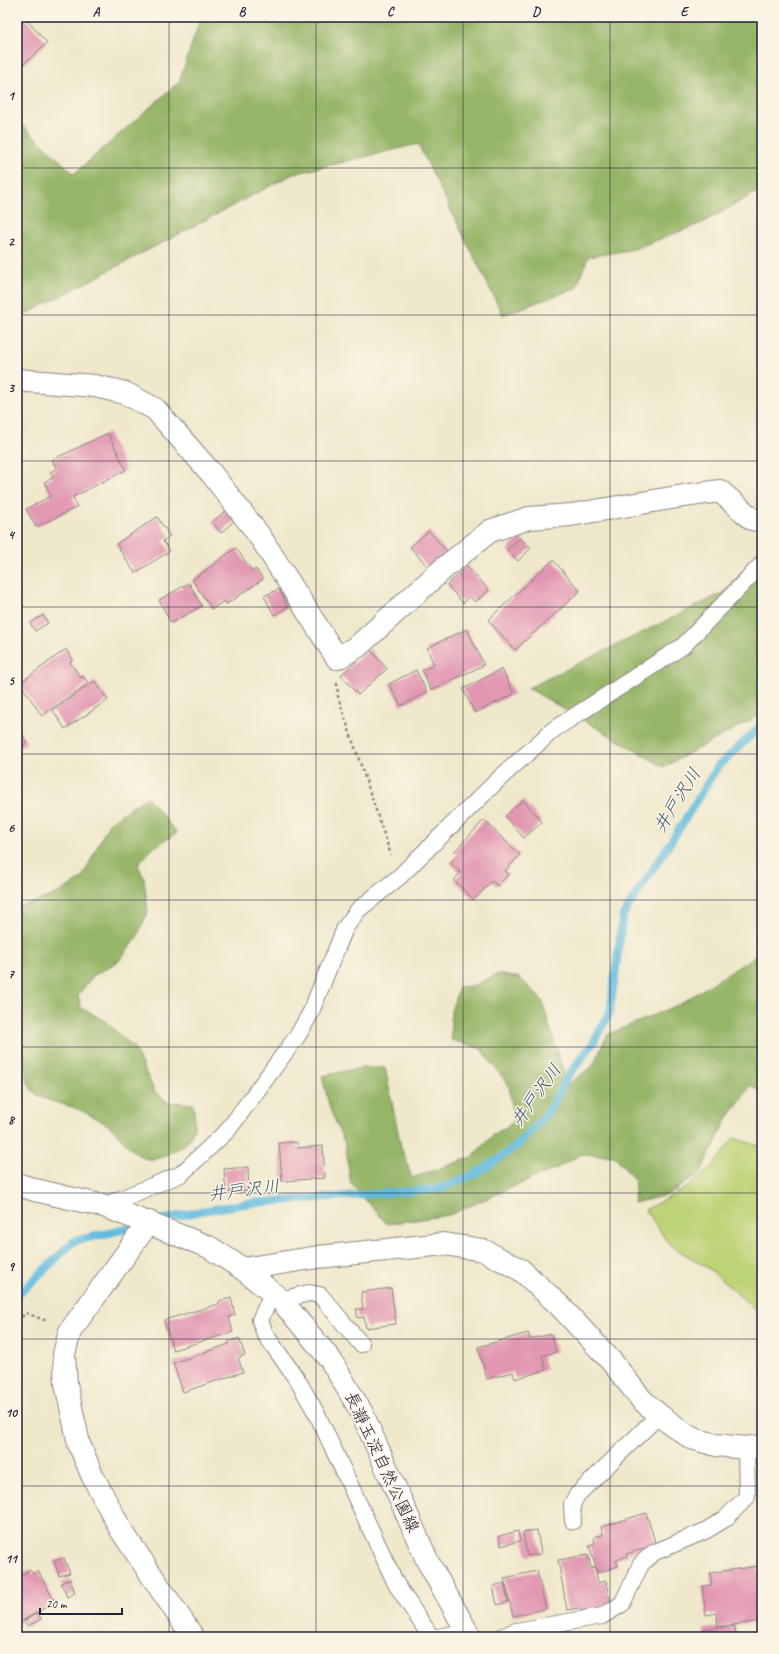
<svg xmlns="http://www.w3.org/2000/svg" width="779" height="1654" viewBox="0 0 779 1654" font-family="Caveat,'Klee One',sans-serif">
<rect width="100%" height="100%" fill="#fcf5e5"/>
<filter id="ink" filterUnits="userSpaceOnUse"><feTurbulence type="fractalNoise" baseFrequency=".025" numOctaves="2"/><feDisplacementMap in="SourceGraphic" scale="8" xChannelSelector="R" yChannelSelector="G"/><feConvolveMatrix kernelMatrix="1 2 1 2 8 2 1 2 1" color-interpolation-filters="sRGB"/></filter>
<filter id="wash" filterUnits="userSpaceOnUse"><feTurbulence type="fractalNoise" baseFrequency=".012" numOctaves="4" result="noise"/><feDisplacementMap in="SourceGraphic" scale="16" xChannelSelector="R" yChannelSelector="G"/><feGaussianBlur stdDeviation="0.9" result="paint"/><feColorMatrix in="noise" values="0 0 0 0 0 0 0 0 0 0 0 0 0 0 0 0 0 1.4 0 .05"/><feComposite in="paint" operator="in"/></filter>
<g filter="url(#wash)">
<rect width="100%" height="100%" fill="#efe8cb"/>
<!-- green -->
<path fill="#bdd377" stroke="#707a59" d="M734,1138L762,1147V1316L711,1270L670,1245L645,1210L684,1189L711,1168Z"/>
<!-- forest -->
<path fill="#96b568" stroke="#5c6c52" d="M201,17H762V189L702,223L634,249L588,257L576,288L503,315L418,144L293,174L17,319V120L74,174L179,82Z
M762,546V714L664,767L528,688L727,591Z
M147,797L177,833L151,849L138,865L144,878L148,912L137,937L119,961L93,976L78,995L81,1008L104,1020L134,1048L155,1092L168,1102L193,1104C196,1120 196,1138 181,1147C145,1170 139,1158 114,1130C108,1124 89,1114 80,1110C69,1104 41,1102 33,1091C24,1080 25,1067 24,1054C23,1046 17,1039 17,1031C15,989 17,947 17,906L32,903L59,893L82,878L109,823Z
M762,952V1093L751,1085L727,1119L701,1172L670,1194L634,1203L635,1181L615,1156L581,1154L559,1167L449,1215L387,1224L351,1184L345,1144L330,1109L322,1076L360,1068H385L401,1147L412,1178L472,1157L493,1135L514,1122L509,1086L480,1048L451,1040V1011L459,987L472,986L498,974L520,978L542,1000L567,1085L593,1066L607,1035L680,1004Z"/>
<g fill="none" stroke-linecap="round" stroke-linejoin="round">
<!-- stream -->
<path stroke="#61bade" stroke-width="8" d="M156,1221L202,1211L251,1203L440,1189L479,1172L519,1144L548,1112L568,1076L593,1043L610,1012L623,915L676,834L718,766L762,725
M17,1296L74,1241L139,1226"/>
</g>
<g id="blocks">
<!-- building -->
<path fill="#e196b1" d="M17,17H24L47,43L24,64L17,56Z
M108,433L126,470L73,497L77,507L36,527L26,509L51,496L44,482L53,478L50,472L57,469L52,460Z
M228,509L236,519L221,533L212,522Z
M157,517L170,536L163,541L170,551L135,573L116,544Z
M429,531L447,552L429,568L410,547Z
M520,538L531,548L518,561L507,550Z
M236,548L252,571L256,569L263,579L227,604L224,601L212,609L192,580Z
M553,560L580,591L515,650L488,620Z
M467,566L489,590L475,602L470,597L463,603L447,585Z
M189,583L202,606L171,623L159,600Z
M279,589L288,607L274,615L264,596Z
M43,615L48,623L35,631L30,623Z
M467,629L484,665L431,690L422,670L434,665L427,648Z
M66,649L73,660L70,662L81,678L83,676L88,683L42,716L20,683Z
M370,649L387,669L358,695L341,675Z
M502,669L514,694L475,713L463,689Z
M416,670L427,692L401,706L389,684Z
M95,681L108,700L65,729L53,710Z
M17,727L27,743L17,749Z
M523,800L542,822L524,838L505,816Z
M484,820L520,855L505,871L509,874L497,886L492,881L474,900L454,880L461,873L450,863L457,855L454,852Z
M297,1142L298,1148L323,1146L325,1178L282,1181L279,1143Z
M248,1167L249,1190L226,1192L224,1169Z
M391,1288L396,1324L366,1328L364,1317L358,1318L356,1309H363L361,1292Z
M231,1298L235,1315L229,1317L233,1332L173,1350L164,1320L219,1304V1301Z
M528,1333L530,1339L551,1334L556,1352L542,1356L546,1370L515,1379L513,1372L487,1379L478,1347Z
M239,1338L245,1355L238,1358L243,1372L183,1392L173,1363L229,1344L228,1342Z
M646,1513L656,1545L626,1554L627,1556L616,1560L618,1566L598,1573L589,1545L595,1543L594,1537L603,1535L601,1527Z
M537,1530L541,1554L527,1556L523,1532Z
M518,1531L520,1541L501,1546L499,1536Z
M588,1555L591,1568L595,1567L598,1583L606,1581L611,1606L581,1611L580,1608L567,1610L558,1560Z
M64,1558L70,1573L59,1576L54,1561Z
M758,1566L760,1580H762V1621L718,1627L716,1613L706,1615L702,1586L712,1585L710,1573Z
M30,1570L33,1574L38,1571L55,1602L17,1624V1578Z
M537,1571L546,1609L513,1616L504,1578Z
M70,1579L75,1593L67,1597L61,1583Z
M504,1583L508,1602L497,1605L493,1586Z
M37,1613L41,1619L28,1626L24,1621Z
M735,1626L736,1636L704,1637V1629Z"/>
</g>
</g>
<g filter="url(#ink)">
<use href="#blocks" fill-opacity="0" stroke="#888583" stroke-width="1"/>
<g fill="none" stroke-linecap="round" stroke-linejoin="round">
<defs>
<path id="service" d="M104,1206L181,1174L228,1130L298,1035L310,1014L345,928L358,910L399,877L500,778L553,730L683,646L762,564
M273,1292L260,1320L265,1334L298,1381L318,1416L396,1584L431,1637
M281,1300L309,1293L320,1295L361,1344
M573,1521L572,1504L577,1495L659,1415
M437,1637L466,1632
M501,1637L516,1631L602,1616L622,1604L641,1564L653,1553L705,1531L725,1519L747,1497L746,1448"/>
<path id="minor" d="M17,380L95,386L125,393L155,409L211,473L259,535L337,658L357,647L444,568L490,531L529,518L571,515L683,496L720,491L752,519L762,521
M149,1222L70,1331L64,1354L66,1384L79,1444L92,1475L121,1530L193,1637
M243,1269L318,1257L444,1244L483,1250L521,1270L558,1304L612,1362L642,1400L659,1415L691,1438L716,1445L746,1448L762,1446"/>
<path id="primary" d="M17,1184L35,1190L104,1206L209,1247L243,1269L281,1300L330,1359L362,1413L428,1562L470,1637"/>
</defs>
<!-- service casing -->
<use href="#service" stroke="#888583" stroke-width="18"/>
<!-- minor casing -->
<use href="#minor" stroke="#888583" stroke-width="24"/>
<!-- primary casing -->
<use href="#primary" stroke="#888583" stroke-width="24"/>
<!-- path -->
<path stroke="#888583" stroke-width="2.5" stroke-dasharray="3 3" stroke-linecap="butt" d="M337,683L338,697L391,855
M17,1321L26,1313L47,1321"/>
<!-- service -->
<use href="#service" stroke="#fff" stroke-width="16"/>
<!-- minor -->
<use href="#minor" stroke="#fff" stroke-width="22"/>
<!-- primary -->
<use href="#primary" stroke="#fff" stroke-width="22"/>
</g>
</g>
<!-- grid -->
<path fill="none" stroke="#22223b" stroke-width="1" stroke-opacity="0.55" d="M169,17V1637M316,17V1637M463,17V1637M610,17V1637M17,168H762M17,315H762M17,461H762M17,607H762M17,754H762M17,900H762M17,1047H762M17,1193H762M17,1339H762M17,1486H762"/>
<g text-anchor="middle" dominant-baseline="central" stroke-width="3" stroke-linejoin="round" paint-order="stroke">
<!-- street labels -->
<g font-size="17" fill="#22223b" stroke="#fcf5e5">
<text transform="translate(382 1462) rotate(65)">長瀞玉淀自然公園線</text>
</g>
<!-- water labels -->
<g font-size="18" font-style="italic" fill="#385774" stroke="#fcf5e5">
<text transform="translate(677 800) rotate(-58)">井戸沢川</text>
<text transform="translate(536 1095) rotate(-54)">井戸沢川</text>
<text transform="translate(244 1190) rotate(-7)">井戸沢川</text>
</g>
</g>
<!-- margin -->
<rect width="779" height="1654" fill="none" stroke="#fcf5e5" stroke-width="44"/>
<!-- scale -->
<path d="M40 1608v6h82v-6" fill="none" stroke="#22223b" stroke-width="2"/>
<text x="46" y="1608" font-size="12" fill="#22223b" stroke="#fcf5e5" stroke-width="3" paint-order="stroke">20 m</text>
<rect x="22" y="22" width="735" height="1610" fill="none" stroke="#22223b" stroke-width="1.5"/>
<g font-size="13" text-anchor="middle" font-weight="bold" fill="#22223b">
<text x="96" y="16">A</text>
<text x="242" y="16">B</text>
<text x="390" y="16">C</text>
<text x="536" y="16">D</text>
<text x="684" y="16">E</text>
<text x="11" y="100">1</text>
<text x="11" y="246">2</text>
<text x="11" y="392">3</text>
<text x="11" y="539">4</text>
<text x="11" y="685">5</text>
<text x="11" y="832">6</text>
<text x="11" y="978">7</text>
<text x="11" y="1124">8</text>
<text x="11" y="1271">9</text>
<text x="11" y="1417">10</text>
<text x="11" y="1563">11</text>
</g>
</svg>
